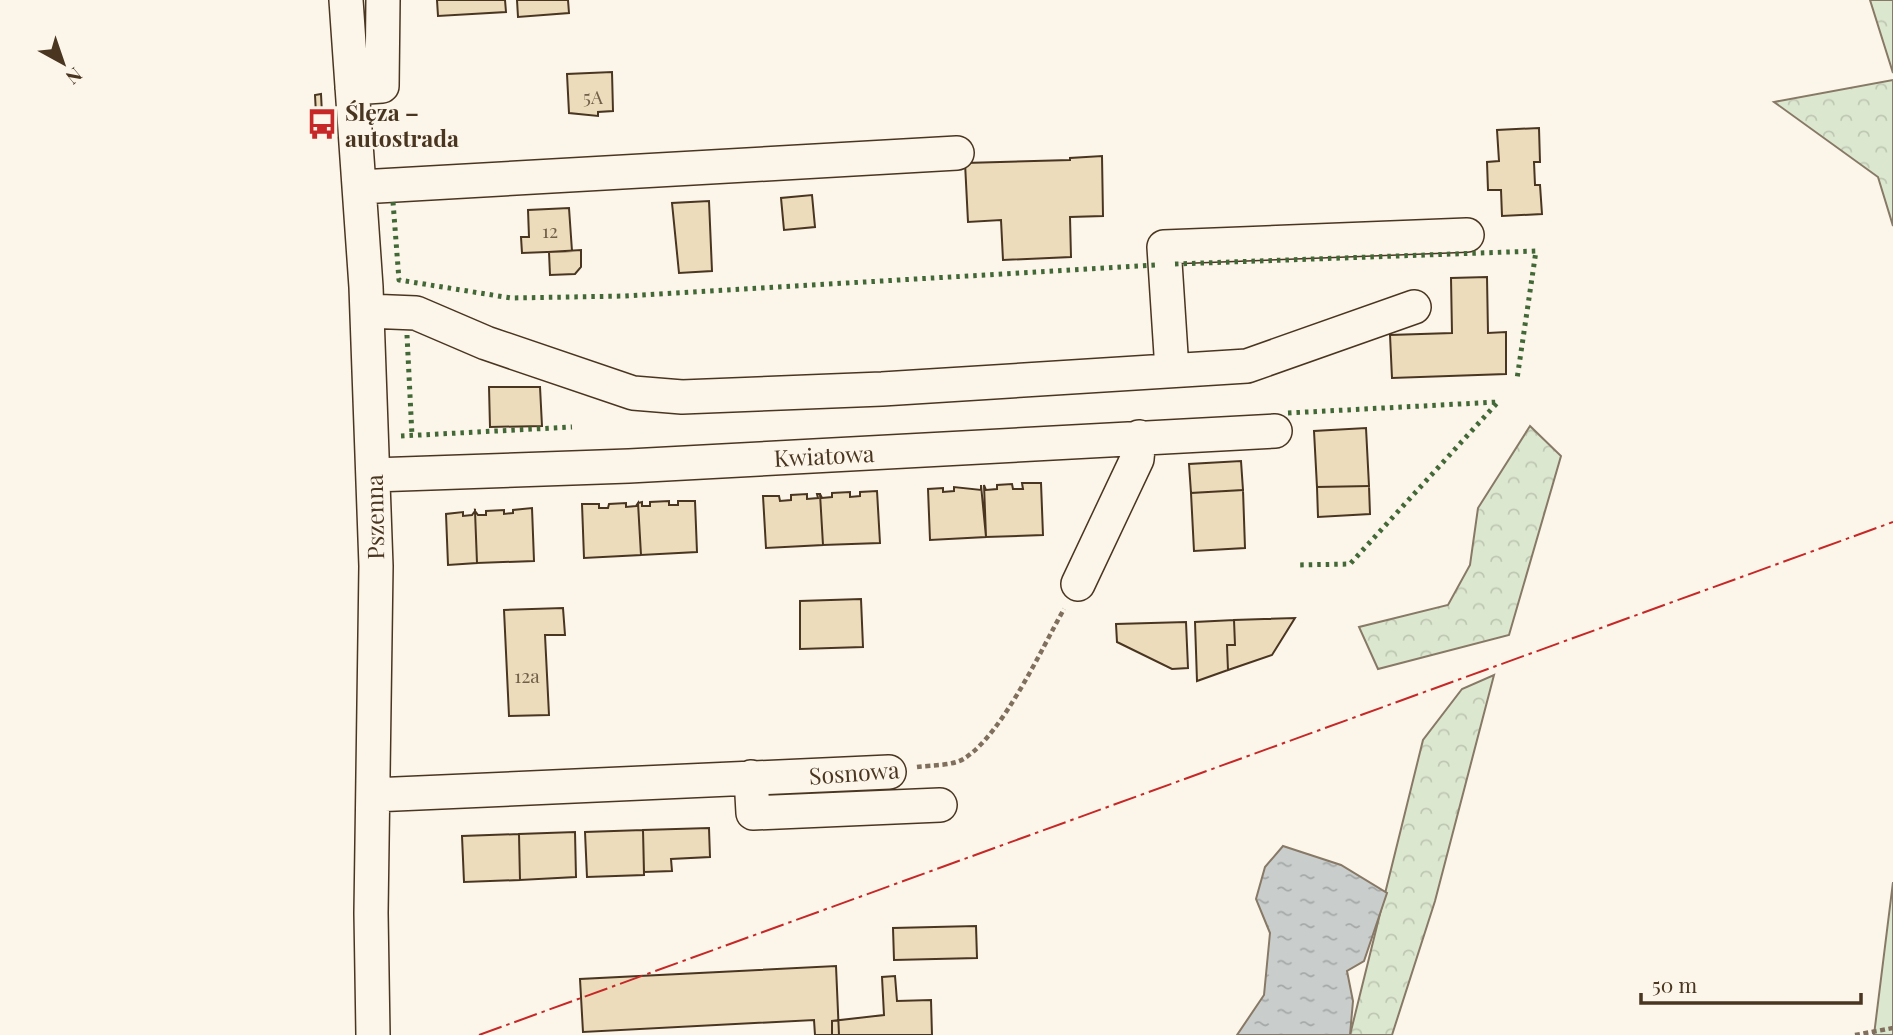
<svg xmlns="http://www.w3.org/2000/svg" width="1893" height="1035" viewBox="0 0 1893 1035" font-family="'Playfair Display',serif">
<defs>
<pattern id="forest-crowns" width="20" height="18" patternUnits="userSpaceOnUse" patternTransform="scale(1.75)"><rect width="20" height="18" fill="#dce7d0"/><path d="M2 6a3 3 0 1 1 6 0M12 15a3 3 0 1 1 6 0" fill="none" stroke="#bec7b2"/></pattern>
<pattern id="water-ripples" width="26" height="14" patternUnits="userSpaceOnUse" patternTransform="scale(1.75)"><rect width="26" height="14" fill="#c9cecd"/><path d="M2 4q2-2 4 0t4 0M15 11q2-2 4 0t4 0" fill="none" stroke="#a5a8a6"/></pattern>
</defs>
<rect width="100%" height="100%" fill="#fbf6e9"/>
<!-- green -->
<path fill="#dce7d0" stroke="#887966" stroke-width="2" d="M1893,882V1035H1874Z"/>
<!-- forest -->
<path fill="url(#forest-crowns)" stroke="#887966" stroke-width="2" d="M1870,0H1893V73Z
M1893,80V226L1878,177L1774,102Z
M1530,426L1561,456L1509,635L1378,669L1359,627L1448,605L1470,565L1478,508Z
M1494,675L1435,901L1392,1035H1350L1423,740L1462,689Z"/>
<!-- water -->
<path fill="url(#water-ripples)" stroke="#887966" stroke-width="2" d="M1283,846L1341,865L1387,893L1364,961L1347,971L1353,1001L1350,1035H1237L1264,995L1270,933L1256,899L1265,867Z"/>
<!-- building -->
<path fill="#ecdcbc" stroke="#4a3520" stroke-width="2" d="M437,0H505L506,12L438,16Z
M517,0H568L569,13L518,17Z
M612,72L613,111L598,112V116L569,113L567,74Z
M321,94L322,114H316L315,95Z
M1539,128L1540,162H1534L1535,185H1540L1542,214L1502,216L1501,190H1488L1487,162L1499,161L1497,130Z
M1102,156L1103,216L1070,217L1071,257L1003,260L1001,220L968,222L965,163L1070,160V158Z
M812,195L815,227L784,230L781,198Z
M709,201L712,271L679,273L672,203Z
M569,208L572,251L522,253L521,237H529L528,210Z
M581,250V267L575,274L550,275L549,252Z
M1487,277L1488,333L1506,332V374L1392,378L1390,335L1452,333L1451,278Z
M489,387H540L542,426L490,427Z
M1366,428L1369,486L1317,487L1314,431Z
M1241,461L1243,490L1191,493L1189,464Z
M1022,483H1041L1043,535L986,537L984,485L986,490L997,489V485L1012,484L1013,489H1023Z
M981,485L986,537L930,540L928,489L943,488V492L954,491V487L981,490Z
M1369,486L1370,514L1318,517L1317,487Z
M1243,490L1245,548L1194,551L1191,493Z
M877,491L880,543L823,545L820,494L822,498L832,497V493L850,492V497L860,496V492Z
M807,494V499L818,498L817,494H820L823,545L766,548L763,496H779L780,501L791,500V495Z
M669,501V505H678V501H695L697,552L641,555L638,503L642,502V506H650V502Z
M626,503V507L636,506L638,503L641,555L584,558L582,504H599V508H608L609,504Z
M532,508L534,561L477,563L475,511L478,515H486V511L504,510V514L513,513V510Z
M475,511L477,563L448,565L446,514L463,512V516L472,515Z
M861,599L863,647L800,649V601Z
M563,608L565,635H545L549,715L509,716L504,610Z
M1295,618L1272,655L1228,670L1227,645H1235L1234,620Z
M1234,620L1235,645H1227L1228,670L1197,681L1195,622Z
M1186,622L1188,668L1172,669L1117,642L1116,624Z
M709,828L710,857L671,859L672,871L644,872L643,830Z
M643,830L644,875L587,877L585,832Z
M575,832L576,877L520,880L519,834Z
M519,834L520,880L464,882L462,836Z
M976,926L977,958L894,960L893,928Z
M836,966L839,1035H815L814,1020L583,1032L580,979Z
M895,976L897,1001L931,1000L932,1035H832V1021L884,1015L882,977Z"/>
<g fill="none" stroke-linecap="round" stroke-linejoin="round">
<defs>
<path id="minor" d="M346,0L366,287L376,566L371,913L373,1035
M352,88L382,86L383,0
M360,187L957,153
M367,311L416,313L486,343L633,393L682,397L882,389L1247,366L1414,307
M1172,370L1164,247L1467,235
M373,475L629,466L1275,431
M1078,584L1137,459L1139,437
M751,777L753,813L940,805
M373,795L889,772"/>
</defs>
<!-- minor casing -->
<use href="#minor" stroke="#4a3520" stroke-width="36"/>
<!-- path -->
<path stroke="#7f6f5c" stroke-width="4.5" stroke-dasharray="5 3.5" stroke-linecap="butt" d="M917,767C931,765 954,766 965,758C1003,733 1041,650 1064,609
M1855,1035L1893,1028"/>
<!-- minor -->
<use href="#minor" stroke="#fbf6e9" stroke-width="33"/>
<!-- hedge -->
<path stroke="#436837" stroke-width="5" stroke-dasharray="3.5 5" stroke-linecap="butt" d="M393,202L399,280L511,298L625,296L1155,265
M1175,264L1536,251L1517,379
M407,335L412,436
M1288,413L1498,402L1350,564L1296,565
M401,436L572,427"/>
<!-- power -->
<path stroke="#c62828" stroke-width="2" stroke-dasharray="24 5 3.5 5" stroke-linecap="butt" d="M479,1035L1893,522"/>
</g>
<!-- icons -->
<defs>
<symbol id="bus-bare" viewBox="-9 -9 18 18"><path d="M-5-6H5V4H4V6H2V4H-2V6H-4V4H-5ZM-3.5-4V0h7V-4ZM-3.5 1.2v1.5H-2V1.2ZM2 1.2v1.5H3.5V1.2Z" fill="#c62828" stroke="#fbf6e9" stroke-width="2.5" paint-order="stroke"/></symbol>
</defs>
<g fill-rule="evenodd">
<use href="#bus-bare" x="300" y="102" width="44" height="44"/>
</g>
<g text-anchor="middle" dominant-baseline="central" stroke-width="5" stroke-linejoin="round" paint-order="stroke">
<!-- number labels -->
<g font-size="19" fill="#725f47">
<text x="593" y="96">5A</text>
<text x="550" y="230">12</text>
<text x="527" y="675">12a</text>
</g>
<!-- poi labels -->
<g font-size="23" font-weight="bold" fill="#4a3520" stroke="#fbf6e9" text-anchor="start">
<text x="345" y="111">Ślęza –<tspan x="345" dy="26">autostrada</tspan></text>
</g>
<!-- street labels -->
<g font-size="23" fill="#4a3520" stroke="#fbf6e9">
<text transform="translate(824 455) rotate(-3)">Kwiatowa</text>
<text transform="translate(374 517) rotate(-91)">Pszenna</text>
<text transform="translate(854 772) rotate(-4)">Sosnowa</text>
</g>
</g>
<!-- north arrow -->
<g transform="translate(63 63) rotate(140)" stroke="#fbf6e9" stroke-width="5" paint-order="stroke">
<path d="M0-5L12 26L0 18L-12 26Z" fill="#4a3520"/>
<text y="-10" font-size="19" font-weight="bold" text-anchor="middle" fill="#4a3520">N</text>
</g>
<!-- scale -->
<path d="M1641 993v10h220v-10" fill="none" stroke="#4a3520" stroke-width="3.5"/>
<text x="1652" y="993" font-size="21" fill="#4a3520" stroke="#fbf6e9" stroke-width="5" paint-order="stroke">50 m</text>
</svg>
